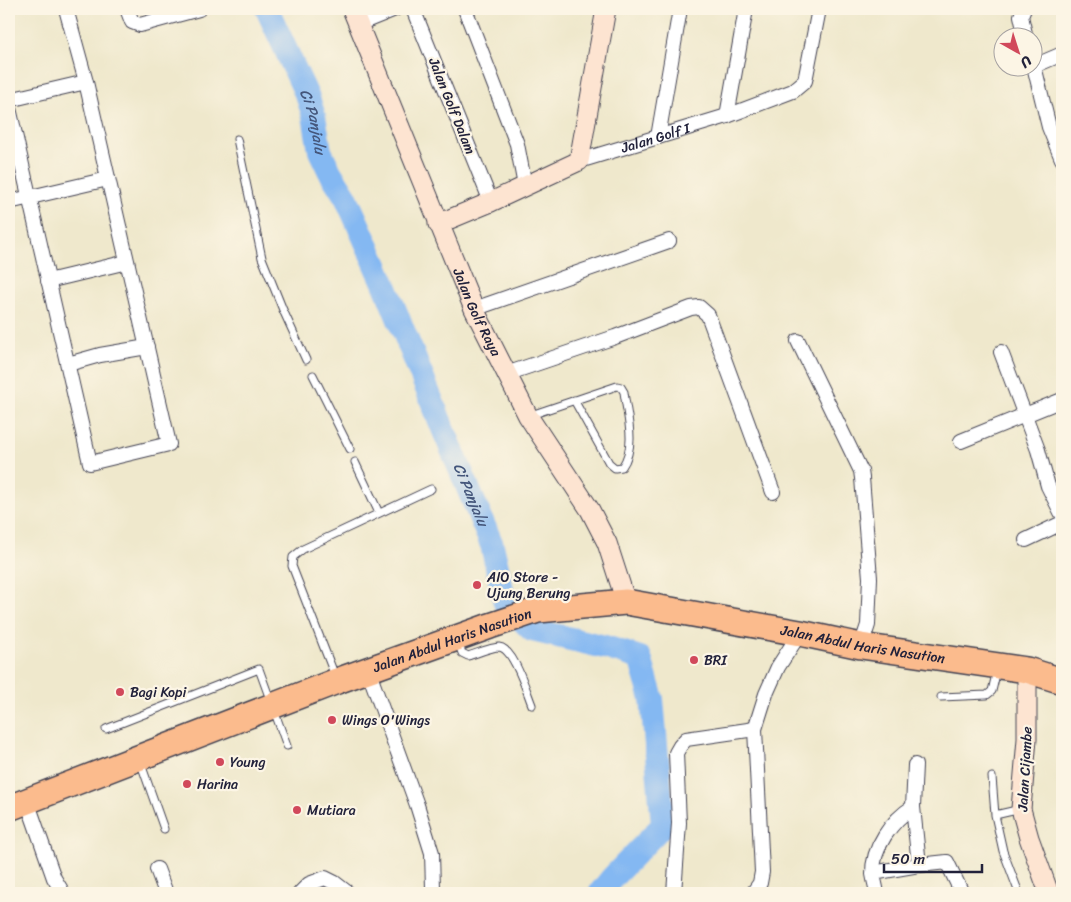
<svg xmlns="http://www.w3.org/2000/svg" width="1071" height="902" viewBox="0 0 1071 902" font-family="Sriracha,sans-serif">
<rect width="100%" height="100%" fill="#fcf5e5"/>
<filter id="ink" filterUnits="userSpaceOnUse"><feTurbulence type="fractalNoise" baseFrequency=".02" numOctaves="2"/><feDisplacementMap in="SourceGraphic" scale="10" xChannelSelector="R" yChannelSelector="G"/><feConvolveMatrix kernelMatrix="1 2 1 2 8 2 1 2 1" color-interpolation-filters="sRGB"/></filter>
<filter id="wash" filterUnits="userSpaceOnUse"><feTurbulence type="fractalNoise" baseFrequency=".0096" numOctaves="4" result="noise"/><feDisplacementMap in="SourceGraphic" scale="20" xChannelSelector="R" yChannelSelector="G"/><feGaussianBlur stdDeviation="1.12" result="paint"/><feColorMatrix in="noise" values="0 0 0 0 0 0 0 0 0 0 0 0 0 0 0 0 0 1.4 0 .05"/><feComposite in="paint" operator="in"/></filter>
<g filter="url(#wash)">
<rect width="100%" height="100%" fill="#efe8cc"/>
<g fill="none" stroke-linecap="round" stroke-linejoin="round">
<!-- river -->
<path stroke="#84b8f2" stroke-width="24" id="s1" d="M267,9L308,98L314,116L320,151L330,172L346,197L384,283L444,431L492,545L505,603L532,630L605,647L640,658L652,699L663,825L612,878L600,893"/>
</g>
</g>
<g filter="url(#ink)">
<g fill="none" stroke-linecap="round" stroke-linejoin="round">
<defs>
<path id="lane" d="M237,139L262,258L283,310L306,360
M313,375L350,449
M528,416L617,386L621,387L624,392C627,416 637,446 622,467L615,468L609,463L574,400
M355,462L379,513
M458,642L462,653L468,656C475,654 492,647 499,647C514,648 527,693 532,705
M335,676L292,566L293,557L303,549L431,489
M941,697L987,695L992,691L997,670
M106,729L259,669L287,746
M140,761L164,829
M992,777L995,815
M1019,893L1003,851L995,815L1021,809"/>
<g id="street">
<path d="M127,9L132,22L140,25L199,9"/>
<path d="M413,9L491,202"/>
<path d="M465,9L517,144L525,186"/>
<path d="M1024,9L1021,16L1026,38"/>
<path d="M358,24L395,9"/>
<path d="M1062,54L1034,66L1049,127L1062,159"/>
<path d="M9,100L86,82"/>
<path d="M9,108L90,463L169,444L86,82L66,9"/>
<path d="M727,116L746,9"/>
<path d="M658,137L680,9"/>
<path id="s2" d="M579,161L727,116L793,91L805,81L819,9"/>
<path d="M9,202L108,179"/>
<path d="M48,281L127,262"/>
<path d="M474,309L669,241"/>
<path d="M798,341L861,471L862,478L870,578L868,625L861,646"/>
<path d="M1001,352L1038,450L1048,486L1062,514"/>
<path d="M68,364L100,355L147,347"/>
<path d="M507,376L512,372L615,337L691,308L699,307L708,315L773,492"/>
<path d="M961,441L1062,400"/>
<path d="M1026,540L1062,523"/>
<path d="M368,670L417,805L432,853L433,888L432,893"/>
<path d="M27,801L54,878L63,893"/>
<path d="M913,807L915,765"/>
<path d="M919,865L947,862L962,893"/>
<path d="M157,869L166,893"/>
<path d="M873,873L919,865L913,807C892,820 872,848 873,874C874,880 876,887 877,893"/>
<path d="M300,893L309,884L325,878L335,883L348,893"/>
<path d="M674,893L679,823L676,753L680,746L686,739L755,729"/>
<path d="M753,893L760,883L762,872L755,729L766,694L778,667L800,633"/>
</g>
<g id="secondary">
<path id="s3" d="M352,9L474,309L528,416L590,510L607,543L626,602"/>
<path d="M438,224L491,202L579,161L606,9"/>
<path d="M1027,670V739L1021,809L1029,838L1049,893"/>
</g>
<g id="highway">
<path id="s4" d="M9,808L337,681L490,626L538,610L626,602L800,633L861,646L1027,670L1062,681"/>
</g>
</defs>
<!-- lane casing -->
<use href="#lane" stroke="#414051" stroke-width="9"/>
<!-- street casing -->
<use href="#street" stroke="#414051" stroke-width="16"/>
<!-- secondary casing -->
<use href="#secondary" stroke="#414051" stroke-width="21"/>
<!-- highway casing -->
<use href="#highway" stroke="#414051" stroke-width="28"/>
<!-- lane -->
<use href="#lane" stroke="#fff" stroke-width="7"/>
<!-- street -->
<use href="#street" stroke="#fff" stroke-width="14"/>
<!-- secondary -->
<use href="#secondary" stroke="#fde4d1" stroke-width="19"/>
<!-- highway -->
<use href="#highway" stroke="#fbbb8d" stroke-width="25"/>
</g>
</g>
<!-- markers -->
<g fill="#d1495b" stroke="#fcf5e5" stroke-width="2">
<circle cx="477" cy="585" r="5"/>
<circle cx="694" cy="660" r="5"/>
<circle cx="120" cy="692" r="5"/>
<circle cx="332" cy="720" r="5"/>
<circle cx="220" cy="762" r="5"/>
<circle cx="187" cy="784" r="5"/>
<circle cx="297" cy="810" r="5"/>
</g>
<g text-anchor="middle" dominant-baseline="central" stroke-width="4.5" stroke-linejoin="round" paint-order="stroke">
<!-- street labels -->
<g font-size="14" fill="#22223b" stroke="#fcf5e5">
<text transform="translate(452 106) rotate(68)">Jalan Golf Dalam</text>
<text stroke="none"><textPath href="#s2" startOffset="80">Jalan Golf I</textPath></text>
<text stroke="none"><textPath href="#s3" startOffset="328">Jalan Golf Raya</textPath></text>
<text stroke="none"><textPath href="#s4" startOffset="474">Jalan Abdul Haris Nasution</textPath></text>
<text stroke="none"><textPath href="#s4" startOffset="894">Jalan Abdul Haris Nasution</textPath></text>
<text transform="translate(1025 769) rotate(-87)">Jalan Cijambe</text>
</g>
<!-- poi labels -->
<g font-size="14" fill="#22223b" stroke="#fcf5e5" text-anchor="start">
<text x="487" y="577">AIO Store -<tspan x="487" dy="16">Ujung Berung</tspan></text>
<text x="704" y="660">BRI</text>
<text x="130" y="692">Bagi Kopi</text>
<text x="342" y="720">Wings O'Wings</text>
<text x="230" y="762">Young</text>
<text x="197" y="784">Harina</text>
<text x="307" y="810">Mutiara</text>
</g>
<!-- water labels -->
<g font-size="15" font-style="italic" fill="#44567b" stroke="#fcf5e5">
<text stroke="none"><textPath href="#s1" startOffset="122">Ci Panjalu</textPath></text>
<text stroke="none"><textPath href="#s1" startOffset="528">Ci Panjalu</textPath></text>
</g>
</g>
<!-- margin -->
<rect width="1071" height="902" fill="none" stroke="#fcf5e5" stroke-width="30"/>
<!-- north arrow -->
<g transform="translate(1018 52) rotate(141)"><circle r="24" fill="#fcf5e5" stroke="#a5a1a1"/>
<path d="M0-4L9 19L0 12L-9 19Z" fill="#d1495b"/>
<text y="-8" font-size="14" font-weight="bold" text-anchor="middle" fill="#22223b">U</text>
</g>
<!-- scale -->
<path d="M884 864v8h98v-8" fill="none" stroke="#22223b" stroke-width="2.5"/>
<text x="891" y="864" font-size="15" fill="#22223b" stroke="#fcf5e5" stroke-width="4" paint-order="stroke">50 m</text>
</svg>
